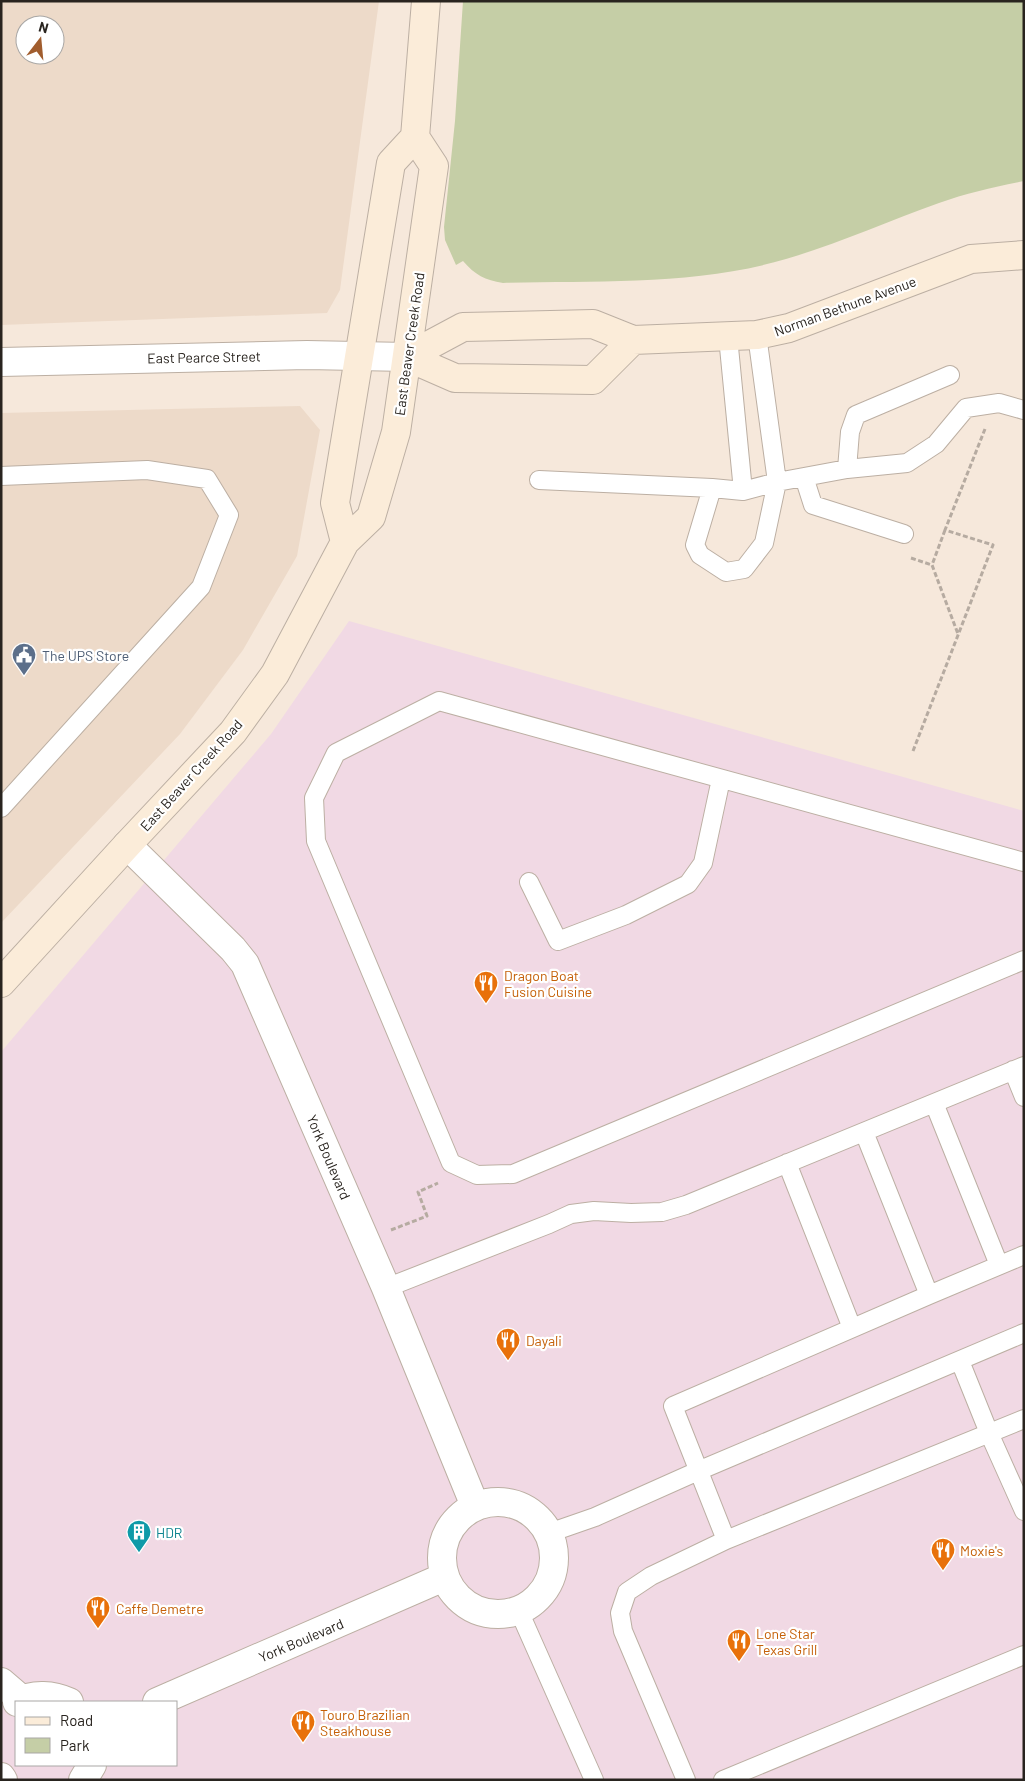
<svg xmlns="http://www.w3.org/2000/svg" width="1025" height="1781" viewBox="0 0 1025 1781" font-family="Barlow,sans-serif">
<rect width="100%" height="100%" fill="#f6e8db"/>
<!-- commercial -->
<path fill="#f1d9e4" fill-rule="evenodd" d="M349,621L1024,811V1780H1V1052L271,734ZM16,1702H176V1765H16Z"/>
<!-- built -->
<path fill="#eddac9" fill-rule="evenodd" d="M1,1H379L340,290L327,313L1,325ZM25,25H55V55H25Z
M300,406L320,430L297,556L243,650L180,734L1,923V413Z"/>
<!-- green -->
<path fill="#c5cea6" d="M463,1H1024V181C995,187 967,193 939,203C888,221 838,244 786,259C695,286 597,280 503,283C485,280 475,275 463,261L456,265L445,240L444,227L455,121Z"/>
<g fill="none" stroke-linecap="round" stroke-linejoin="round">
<defs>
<path id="lane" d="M728,337L743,491
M847,469L850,432L856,415L950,375
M1,476L147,470L207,479L229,515L201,587L1,808
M804,477L813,505L904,534
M539,480L712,488L743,491L777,482L847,469L907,463L936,444L966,408L999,403L1024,410
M712,488L695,545L700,555L726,572L744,569L764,543L777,482L757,335
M1024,862L439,701L336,753L314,798L316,841L451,1163L477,1175L513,1174L1024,960
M529,882L558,941L626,915L688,884L703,863L721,779
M1013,1070L1024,1097
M934,1103L999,1265
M864,1132L929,1295
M787,1163L852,1328
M386,1288L549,1224L571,1214L594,1211L631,1213L662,1212L686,1205L1024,1066
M960,1361L989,1433L1024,1511
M549,1533L595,1517L698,1471L1024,1333
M726,1540L673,1406L929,1295L1024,1255
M519,1611L594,1780
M686,1780L623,1631L620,1613L627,1592L651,1576L726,1540L1024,1419
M723,1780L1024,1655"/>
<path id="street" d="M1,362L307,355L407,357
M127,845L233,949L245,964L386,1288L475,1506
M442 1558a56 56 0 1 1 112 0a56 56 0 1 1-112 0Z
M1,1682L22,1700
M17,1702C34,1693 53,1695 69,1702
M157,1702L444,1577
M1,1777L3,1780
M83,1780L92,1765"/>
<path id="secondary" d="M407,357L463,327L593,324L633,340L757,335L789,328L971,259L1024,255
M407,357L455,378L593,380L633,340
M345,542L335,503L391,163L415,137
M1,983L127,845L233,732L275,674L345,542L371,517L396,432L434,166L415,137L426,1"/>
</defs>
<!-- lane casing -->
<use href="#lane" stroke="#bcafa3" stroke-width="20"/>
<!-- street casing -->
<use href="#street" stroke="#bcafa3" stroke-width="30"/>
<!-- secondary casing -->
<use href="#secondary" stroke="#bcafa3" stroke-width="30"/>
<!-- path -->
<path stroke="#b6aba1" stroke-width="3" stroke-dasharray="5 2.5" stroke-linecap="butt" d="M945,530L932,565L958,634
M911,558L932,565
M913,751L993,545L945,530L985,429
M391,1230L427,1216L418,1192L438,1183"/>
<!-- lane -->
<use href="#lane" stroke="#fff" stroke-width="18"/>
<!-- street -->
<use href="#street" stroke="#fff" stroke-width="28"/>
<!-- secondary -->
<use href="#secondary" stroke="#fbecd9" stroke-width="28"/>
</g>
<!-- icons -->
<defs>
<symbol id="civic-pin" viewBox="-11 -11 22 30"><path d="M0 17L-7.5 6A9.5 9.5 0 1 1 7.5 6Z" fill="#5c6f8a" stroke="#fff"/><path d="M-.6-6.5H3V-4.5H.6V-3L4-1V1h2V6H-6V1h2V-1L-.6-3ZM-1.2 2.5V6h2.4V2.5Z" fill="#fff"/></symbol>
<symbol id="restaurant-pin" viewBox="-11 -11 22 30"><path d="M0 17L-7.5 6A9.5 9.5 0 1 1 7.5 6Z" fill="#e8710a" stroke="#fff"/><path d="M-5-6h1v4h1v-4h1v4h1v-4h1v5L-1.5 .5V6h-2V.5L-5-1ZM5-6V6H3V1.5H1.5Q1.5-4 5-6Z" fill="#fff"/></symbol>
<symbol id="building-pin" viewBox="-11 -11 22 30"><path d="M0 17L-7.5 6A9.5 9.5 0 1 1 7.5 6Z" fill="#0f9aa8" stroke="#fff"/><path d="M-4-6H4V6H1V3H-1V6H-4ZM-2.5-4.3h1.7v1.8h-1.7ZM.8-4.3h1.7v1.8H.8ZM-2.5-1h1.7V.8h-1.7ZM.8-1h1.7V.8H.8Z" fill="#fff"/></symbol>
</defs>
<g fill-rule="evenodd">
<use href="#civic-pin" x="10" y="641" width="28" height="38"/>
<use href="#restaurant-pin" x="472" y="969" width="28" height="38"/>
<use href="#restaurant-pin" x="494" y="1326" width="28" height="38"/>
<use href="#building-pin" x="125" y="1518" width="28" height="38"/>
<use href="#restaurant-pin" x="929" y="1536" width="28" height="38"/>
<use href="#restaurant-pin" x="84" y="1594" width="28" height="38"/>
<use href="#restaurant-pin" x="725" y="1627" width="28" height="38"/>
<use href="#restaurant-pin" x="289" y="1708" width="28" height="38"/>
</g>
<g text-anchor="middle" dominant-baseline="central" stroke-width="4.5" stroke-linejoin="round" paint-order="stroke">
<!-- street labels -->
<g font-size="14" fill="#29241f" stroke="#fff">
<text transform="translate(845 306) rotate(-20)">Norman Bethune Avenue</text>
<text transform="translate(409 344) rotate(-82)">East Beaver Creek Road</text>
<text transform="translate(204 357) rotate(-1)">East Pearce Street</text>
<text transform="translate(191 775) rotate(-48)">East Beaver Creek Road</text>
<text transform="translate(329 1157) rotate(67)">York Boulevard</text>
<text transform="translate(301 1640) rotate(-23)">York Boulevard</text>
</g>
<!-- service labels -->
<g font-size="14" fill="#4e5e75" stroke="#fff" text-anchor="start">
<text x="42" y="655">The UPS Store</text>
</g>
<!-- food labels -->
<g font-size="14" fill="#c56008" stroke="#fff" text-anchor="start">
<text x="504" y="975">Dragon Boat<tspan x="504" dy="16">Fusion Cuisine</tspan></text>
<text x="526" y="1340">Dayali</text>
<text x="960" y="1550">Moxie's</text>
<text x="116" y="1608">Caffe Demetre</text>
<text x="756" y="1633">Lone Star<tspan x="756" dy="16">Texas Grill</tspan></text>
<text x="320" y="1714">Touro Brazilian<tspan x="320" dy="16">Steakhouse</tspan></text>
</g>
<!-- culture labels -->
<g font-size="14" fill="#0d838f" stroke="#fff" text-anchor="start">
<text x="156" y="1532">HDR</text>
</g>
</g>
<!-- border -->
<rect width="1025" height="1781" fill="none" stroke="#29241f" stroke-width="5"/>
<!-- legend -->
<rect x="15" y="1701" width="162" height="65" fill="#ffffff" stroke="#a9a7a5"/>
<rect x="25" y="1717" width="25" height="8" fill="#fbecd9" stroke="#a9a7a5"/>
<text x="60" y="1726" font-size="15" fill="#29241f">Road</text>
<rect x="25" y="1738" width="25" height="15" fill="#c5cea6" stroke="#a9a7a5"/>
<text x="60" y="1751" font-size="15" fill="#29241f">Park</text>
<!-- north arrow -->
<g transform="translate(40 40) rotate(16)"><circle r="24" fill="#ffffff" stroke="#a9a7a5"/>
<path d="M0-4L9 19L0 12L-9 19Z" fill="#a15d2e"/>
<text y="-8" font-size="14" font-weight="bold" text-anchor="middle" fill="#29241f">N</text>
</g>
</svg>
